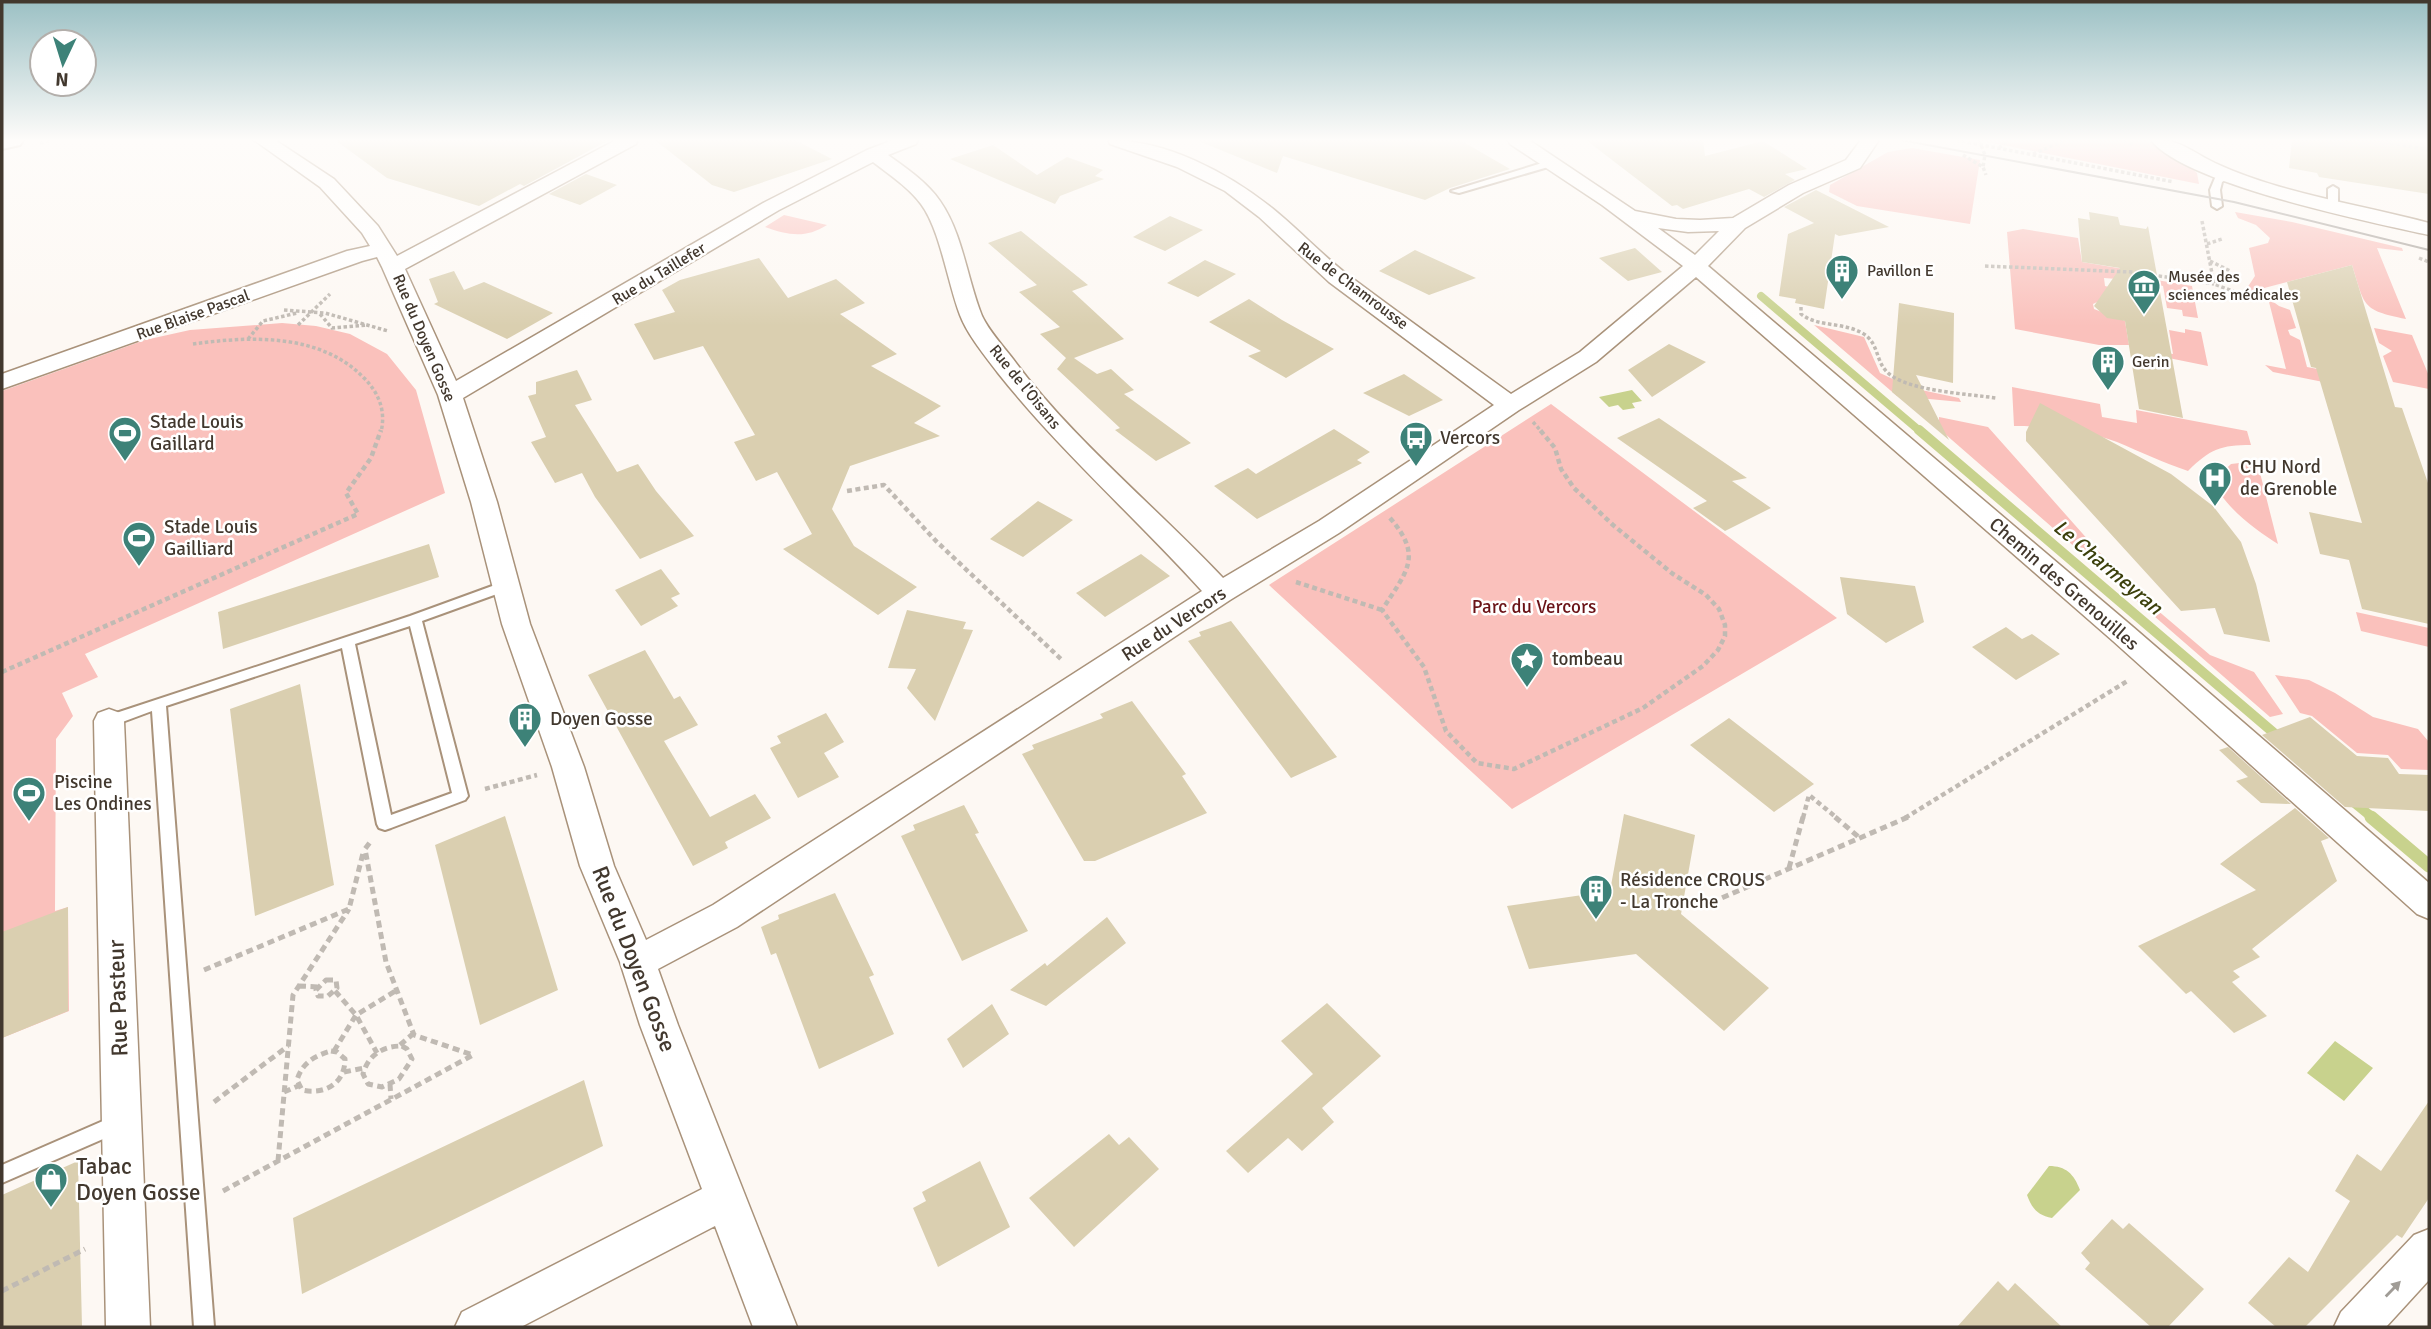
<svg xmlns="http://www.w3.org/2000/svg" width="2431" height="1329" viewBox="0 0 2431 1329" font-family="Signika,sans-serif">
<rect width="100%" height="100%" fill="#fdf8f3"/>
<!-- green -->
<path fill="#fac1bc" d="M1978,140H2147L2188,165L2197,173L2199,184Z
M1912,148L1980,160L1970,224L1857,206L1829,192L1830,185L1888,152Z
M2235,212L2292,222L2402,248L2403,251L2377,248L2406,319C2361,310 2365,306 2352,265L2249,292L2247,288L2255,276L2249,248L2268,243L2270,238L2256,225L2238,218Z
M784,215L827,225C805,239 788,235 765,227Z
M2023,229L2078,238L2082,262L2124,269L2117,279L2104,278L2105,286L2122,290L2093,304L2094,309L2125,321L2129,345H2099L2015,329L2007,232Z
M2133,276L2192,286L2198,318L2183,316L2182,310L2167,308L2163,286L2135,280Z
M2268,298L2279,306L2290,310L2296,328L2288,330L2290,335L2300,340L2307,367L2339,373L2358,389L2273,372L2265,365L2286,369Z
M282,323L316,326L350,334L387,354L416,390L445,493L85,654L98,677L62,693L73,716L56,739L55,911L68,907L69,1011L2,1038V391L145,340L190,330Z
M1814,325L1864,337L1880,373L1912,388L1959,398L1961,402L1897,396Z
M2374,328L2412,335L2429,376V389L2393,382L2383,356L2392,351L2379,343Z
M2185,329L2201,332L2208,366L2154,355L2153,351L2173,354L2169,330L2185,333Z
M2012,387L2100,404L2102,417L2137,423L2136,410L2247,431L2251,445C2221,445 2210,449 2188,471C2164,463 2141,452 2117,442C2084,430 2049,426 2014,426Z
M1551,404L1837,618L1512,809L1269,585Z
M1939,417L1988,427L2098,551L2156,609L2210,655L2254,672L2283,714L2270,717L1929,420H1939Z
M2257,461L2278,544C2257,531 2220,504 2214,480L2231,464Z
M2356,612L2429,628V647L2361,631Z
M2275,675L2309,680L2335,693L2373,717L2418,729L2429,742V770L2401,769L2388,755L2357,753L2312,716L2300,713Z"/>
<!-- water -->
<path fill="#c8d28d" d="M1632,390L1642,401L1632,403L1635,408L1623,410L1618,405L1609,407L1599,397Z
M2335,1041L2373,1068L2344,1101L2307,1073Z
M2049,1166C2066,1166 2074,1174 2080,1190L2052,1218C2038,1215 2032,1209 2027,1195Z"/>
<g fill="none" stroke-linecap="round" stroke-linejoin="round">
<!-- stream-far2 -->
<path stroke="#c8d28d" stroke-width="8" d="M1761,296L1921,432"/>
<!-- stream-far1 -->
<path stroke="#c8d28d" stroke-width="10" d="M1919,430L2281,739
M2351,800L2373,818"/>
<!-- stream -->
<path stroke="#c8d28d" stroke-width="13" d="M2371,817L2429,866"/>
</g>
<!-- building -->
<path fill="#dacfb0" d="M335,140H609L524,186L520,184L479,206L387,178Z
M655,140H795L832,159L734,192L712,185Z
M1196,140H1460L1510,169L1450,188L1425,200L1283,156L1277,173Z
M1586,140H1703L1705,156L1763,141L1807,169L1785,174L1795,180L1764,197L1749,189L1683,209L1677,205L1672,206Z
M2292,140H2429V194L2319,177L2317,173L2289,168Z
M993,145L1037,175L1067,157L1103,170L1095,176L1104,179L1060,196L1055,204L950,159Z
M586,174L617,185L580,205L549,194Z
M1816,190L1889,227L1839,236L1835,234L1824,309L1795,303L1796,299L1779,296L1788,234L1814,223L1784,207Z
M2089,212L2118,217L2120,225L2146,229L2148,226L2183,418L2139,409L2125,321L2107,318L2094,306L2120,268L2082,262L2078,218L2090,220Z
M1170,216L1203,230L1165,251L1133,237Z
M1021,231L1088,285L1072,291L1124,339L1074,358L1097,374L1111,369L1134,390L1124,394L1191,443L1156,461L1115,430L1120,428L1057,369L1066,358L1040,334L1060,327L1019,292L1037,285L988,243Z
M1635,248L1662,272L1628,281L1599,258Z
M1415,250L1476,278L1429,295L1379,271Z
M759,258L788,298L836,279L865,303L840,314L897,354L871,366L941,406L914,423L940,436L850,466L832,509L854,546L917,587L878,615L783,549L812,534L777,472L756,481L734,442L755,435L703,346L654,360L634,324L675,312L662,290L680,280Z
M1205,260L1236,274L1198,297L1167,283Z
M2352,265L2395,407L2402,408L2429,486V624L2362,609L2349,560L2320,554L2309,512L2362,523L2316,368L2311,367L2287,282Z
M454,271L464,290L484,282L553,313L507,339L434,304L438,302L429,279Z
M1249,299L1282,320L1334,349L1286,378L1248,356L1261,351L1209,322Z
M1899,303L1954,313L1953,383L1916,375L1949,440L1892,392Z
M1669,344L1706,362L1652,397L1628,370Z
M577,370L592,400L575,405L617,472L638,464L656,491L694,536L640,559L595,497L582,473L555,483L531,442L546,437L528,396L536,394V382Z
M1404,374L1443,400L1409,416L1363,393Z
M2040,403L2171,474L2213,506L2241,542L2256,584L2270,642L2224,634L2215,608L2181,611L2026,441V432Z
M1659,418L1747,478L1732,481L1771,508L1725,531L1693,508L1707,501L1617,438Z
M1334,429L1370,452L1357,460L1362,463L1257,519L1214,486L1248,468L1256,474Z
M1038,501L1073,520L1023,557L990,539Z
M429,544L439,577L223,649L218,612Z
M1141,554L1170,576L1105,617L1076,593Z
M661,569L680,594L671,598L678,606L641,626L615,590Z
M1840,577L1915,586L1924,622L1886,643L1847,614Z
M907,610L966,622L963,629L973,630L935,721L907,688L916,669L888,668Z
M1231,621L1337,757L1291,778L1188,641L1201,636L1199,632Z
M2006,627L2022,639L2032,634L2060,654L2016,680L1972,647Z
M645,650L674,699L680,696L698,725L664,741L710,817L755,794L771,818L725,842L728,848L693,866L588,675Z
M300,684L334,885L255,916L230,709Z
M1132,701L1186,774L1182,776L1207,813L1095,861H1084L1022,754L1034,749L1032,745L1103,718L1100,714Z
M826,713L844,742L824,753L839,777L798,798L770,748L781,743L777,736Z
M2310,717L2357,756L2388,758L2399,774L2429,775V811L2345,807L2262,735Z
M1729,718L1814,784L1774,812L1690,745Z
M2228,747L2291,804L2261,803L2236,781L2248,777L2219,750Z
M964,805L979,833L975,834L1028,931L962,961L901,836L915,830L913,825Z
M2295,808L2329,838L2321,841L2337,881L2252,949L2260,957L2233,971L2240,977L2232,982L2267,1016L2234,1033L2191,991L2186,994L2138,946L2256,890L2220,864Z
M1624,814L1695,835L1681,914L1769,988L1724,1031L1636,954L1529,969L1507,906L1610,891Z
M505,816L558,990L480,1025L435,845Z
M835,893L874,975L869,977L894,1034L819,1069L776,953L771,955L761,927L779,919L778,915Z
M68,907V1011L2,1038V932Z
M1107,917L1126,943L1046,1006L1010,990L1045,963L1047,966Z
M1327,1003L1381,1056L1322,1108L1334,1122L1302,1151L1288,1138L1248,1173L1226,1151L1313,1074L1281,1041Z
M992,1004L1009,1034L963,1068L947,1039Z
M584,1080L603,1146L302,1294L293,1218Z
M2429,1101V1198L2402,1238L2397,1235L2305,1327H2276L2248,1303L2289,1257L2308,1272L2350,1201L2335,1191L2357,1154L2381,1171Z
M1109,1134L1119,1145L1129,1137L1159,1169L1074,1247L1029,1198Z
M78,1161L82,1327H2V1195Z
M980,1161L1010,1227L938,1267L913,1208L926,1201L922,1192Z
M2112,1219L2123,1229L2129,1223L2204,1289L2168,1327H2151L2085,1269L2090,1263L2081,1253Z
M1998,1281L2008,1291L2015,1283L2062,1327H1957Z"/>
<g fill="none" stroke-linecap="round" stroke-linejoin="round">
<defs>
<path id="lane" d="M1552,160L1555,161V165L1459,193L1451,191Z
M2223,174L2231,176L2222,182L2220,190L2222,206L2217,209L2212,206L2210,190L2215,178Z
M2333,186L2338,189V204L2333,207L2328,204V189Z
M506,581L511,583L513,586L511,589L422,621L468,796L465,800L391,828L385,830L379,828L377,824L342,648L166,706L214,1327H194L152,711L109,727L104,725L102,721L104,717L410,616ZM410,626L452,793L391,815L355,644Z
M119,1114L126,1117L128,1123L126,1129L2,1183V1165Z"/>
<path id="street" d="M254,140H275L334,179L378,226L397,256L616,140H638L636,144L405,269L456,381L765,202L867,150L893,140H918L916,144L888,155C906,168 927,182 940,201C963,234 967,279 982,316C989,331 1003,346 1013,359C1070,437 1156,507 1223,578L1319,521L1494,405L1329,282L1259,217L1225,191L1177,167L1110,144L1108,140C1166,140 1227,172 1272,208C1298,229 1321,254 1348,275C1401,315 1456,354 1511,394L1580,352L1683,266L1602,205L1510,144L1508,140H1529L1635,211L1676,219L1700,220L1733,218L1789,185L1846,160L1861,140H1879L1860,168L1803,193L1745,228L1708,266L2133,627L2429,883V919L2417,914L2113,641L1696,277L1596,362L1519,410L1339,533L1230,600L737,927L658,969L678,1025L797,1327H753L715,1226L521,1327H455L462,1312L702,1189L640,1025L620,962L580,866L552,767L502,624L471,502L438,395L382,267L377,257L362,261L2,389V374L347,251L370,246L362,233L320,187ZM873,162C890,175 908,187 921,204C940,229 948,284 960,315C967,334 985,356 998,373C1060,451 1135,517 1202,591L713,905L646,940L614,866L584,767L530,624L497,502L463,398L779,210ZM1658,228L1688,232L1719,231L1695,255Z
M2151,140C2179,138 2190,151 2215,163C2282,194 2358,204 2429,223V235C2371,222 2184,184 2151,140Z
M109,709L120,713L124,721L150,1327H106L94,721L98,713Z
M2429,1229V1280L2386,1327H2334L2341,1312L2414,1235Z"/>
<path id="secondary" d="M2,140H23L20,145L2,149Z"/>
</defs>
<!-- lane casing -->
<use href="#lane" stroke="#a9927a" stroke-width="4"/>
<!-- street casing -->
<use href="#street" stroke="#a9927a" stroke-width="3"/>
<!-- secondary casing -->
<use href="#secondary" stroke="#a9927a" stroke-width="4"/>
<!-- path-far2 -->
<path stroke="#c0bab3" stroke-width="3.5" stroke-dasharray="3.5 2.5" stroke-linecap="butt" d="M1956,140L2174,182
M1979,140L1985,155L1983,167
M2124,140L2134,145
M2373,140L2429,150
M40,143L52,140
M1999,148L2008,140
M2033,154L2065,140
M1963,155L1983,167L1986,175
M2202,221L2214,284L2235,292
M2207,244L2222,239
M2419,258L2429,262
M2210,261L2230,271
M1985,266L2132,272L2214,284
M1801,307V314C1817,327 1843,322 1862,333C1879,342 1875,360 1887,372C1905,391 1970,394 1996,398
M284,310L325,313L388,331
M320,314L332,328L368,325
M298,325L330,294
M248,339L263,321L297,313
M193,344C250,336 321,333 364,378C379,393 386,411 381,432
M1533,422L1542,432"/>
<!-- path-far1 -->
<path stroke="#c0bab3" stroke-width="4.5" stroke-dasharray="5 3.5" stroke-linecap="butt" d="M847,491L884,485L936,541L1062,660
M1390,518C1424,557 1406,572 1382,610L1424,667L1446,731L1477,763L1514,769L1643,708L1703,666L1718,650L1725,636V625L1719,609L1706,595L1673,574L1613,525L1574,488L1561,469L1555,448L1540,430
M1296,582L1382,610
M2,672L358,514L346,493L371,458L381,430
M485,789L537,775
M1803,818L1809,795L1837,818
M1905,818L2129,680"/>
<!-- path -->
<path stroke="#c0bab3" stroke-width="5" stroke-dasharray="7 4.5" stroke-linecap="butt" d="M1835,817L1861,839
M1789,868L1803,817
M1701,907L1908,817
M204,970L349,909L363,853
M326,980H336L337,988L328,996H318L316,990Z
M299,986L318,987
M335,991L356,1015L377,1053
M400,1045L414,1033
M402,1046L407,1049L412,1059L399,1079L382,1087L368,1084L363,1074C368,1055 383,1046 402,1046Z
M331,1051L337,1052L345,1059C345,1084 324,1095 302,1090L297,1080C302,1063 314,1056 331,1051Z
M334,1051L356,1015L397,990
M344,1072L364,1068
M390,1084L391,1099
M284,1092L298,1086
M214,1102L288,1046
M278,1161L293,995L349,909
M223,1191L473,1055L414,1035L386,962L365,849L371,841
M2,1291L85,1249"/>
<!-- lane -->
<use href="#lane" fill="#fff" fill-rule="evenodd"/>
<!-- street -->
<use href="#street" fill="#fff" fill-rule="evenodd"/>
<!-- secondary -->
<use href="#secondary" fill="#fff" fill-rule="evenodd"/>
<!-- tram -->
<path stroke="#a8a19a" stroke-width="2" d="M1901,140L2234,202L2429,250"/>
</g>
<!-- one-way arrows -->
<defs><path id="oneway-solid" d="M-6-.8H1V-3.2L6.5 0L1 3.2V.8H-6Z" transform="scale(1.75)"/></defs>
<use fill="#a09c96" href="#oneway-solid" transform="translate(2393 1289) rotate(-46)"/>
<!-- sky -->
<linearGradient id="sky" x2="0" y2="1"><stop stop-color="#9bc0c4"/><stop offset="0.43" stop-color="#fefcfa"/><stop offset="1" stop-color="#fefcfa" stop-opacity="0"/></linearGradient>
<rect width="2431" height="326" fill="url(#sky)"/>
<!-- icons -->
<defs>
<symbol id="building-pin" viewBox="-11 -11 22 30"><path d="M0 17L-7.5 6A9.5 9.5 0 1 1 7.5 6Z" fill="#3d8278" stroke="#fff"/><path d="M-4-6H4V6H1V3H-1V6H-4ZM-2.5-4.3h1.7v1.8h-1.7ZM.8-4.3h1.7v1.8H.8ZM-2.5-1h1.7V.8h-1.7ZM.8-1h1.7V.8H.8Z" fill="#fff"/></symbol>
<symbol id="museum-pin" viewBox="-11 -11 22 30"><path d="M0 17L-7.5 6A9.5 9.5 0 1 1 7.5 6Z" fill="#3d8278" stroke="#fff"/><path d="M0-6L6-3V-2H-6V-3ZM-5-1h2V3h-2ZM-1-1h2V3h-2ZM3-1h2V3H3ZM-6 4H6V6H-6Z" fill="#fff"/></symbol>
<symbol id="stadium-pin" viewBox="-11 -11 22 30"><path d="M0 17L-7.5 6A9.5 9.5 0 1 1 7.5 6Z" fill="#3d8278" stroke="#fff"/><path d="M0-5a6.5 5 0 1 0 0 10a6.5 5 0 1 0 0-10ZM-3.5-1.8h7v3.6h-7Z" fill="#fff"/></symbol>
<symbol id="bus-pin" viewBox="-11 -11 22 30"><path d="M0 17L-7.5 6A9.5 9.5 0 1 1 7.5 6Z" fill="#3d8278" stroke="#fff"/><path d="M-5-6H5V4H4V6H2V4H-2V6H-4V4H-5ZM-3.5-4V0h7V-4ZM-3.5 1.2v1.5H-2V1.2ZM2 1.2v1.5H3.5V1.2Z" fill="#fff"/></symbol>
<symbol id="hospital-pin" viewBox="-11 -11 22 30"><path d="M0 17L-7.5 6A9.5 9.5 0 1 1 7.5 6Z" fill="#3d8278" stroke="#fff"/><path d="M-5-5h3v3.5h4V-5h3V5h-3V1.5h-4V5h-3Z" fill="#fff"/></symbol>
<symbol id="sight-pin" viewBox="-11 -11 22 30"><path d="M0 17L-7.5 6A9.5 9.5 0 1 1 7.5 6Z" fill="#3d8278" stroke="#fff"/><path d="M0-6L1.8-2.2L6-1.7L2.9 1.2L3.7 5.4L0 3.3L-3.7 5.4L-2.9 1.2L-6-1.7L-1.8-2.2Z" fill="#fff"/></symbol>
<symbol id="shop-pin" viewBox="-11 -11 22 30"><path d="M0 17L-7.5 6A9.5 9.5 0 1 1 7.5 6Z" fill="#3d8278" stroke="#fff"/><path d="M-5-2.5h2.3a2.7 3.5 0 0 1 5.4 0H5L5.5 6h-11ZM-1.5-2.5h3a1.5 2.3 0 0 0-3 0Z" fill="#fff"/></symbol>
</defs>
<g fill-rule="evenodd">
<use href="#building-pin" x="1823" y="252" width="38" height="52"/>
<use href="#museum-pin" x="2125" y="267" width="38" height="52"/>
<use href="#building-pin" x="2089" y="343" width="38" height="52"/>
<use href="#stadium-pin" x="106" y="414" width="38" height="52"/>
<use href="#bus-pin" x="1397" y="419" width="38" height="52"/>
<use href="#hospital-pin" x="2196" y="459" width="38" height="52"/>
<use href="#stadium-pin" x="120" y="519" width="38" height="52"/>
<use href="#sight-pin" x="1508" y="640" width="38" height="52"/>
<use href="#building-pin" x="506" y="700" width="38" height="52"/>
<use href="#stadium-pin" x="10" y="774" width="38" height="52"/>
<use href="#building-pin" x="1577" y="872" width="38" height="52"/>
<use href="#shop-pin" x="32" y="1160" width="38" height="52"/>
</g>
<g text-anchor="middle" dominant-baseline="central" stroke-width="5" stroke-linejoin="round" paint-order="stroke">
<!-- far-poi labels -->
<g font-size="16" fill="#42382e" stroke="#fff" text-anchor="start">
<text x="1867" y="271">Pavillon E</text>
<text x="2168" y="277">Musée des<tspan x="2168" dy="18">sciences médicales</tspan></text>
<text x="2132" y="362">Gerin</text>
</g>
<!-- far-street labels -->
<g font-size="16" fill="#42382e" stroke="#fff">
<text transform="translate(659 274) rotate(-31)">Rue du Taillefer</text>
<text transform="translate(1353 286) rotate(37)">Rue de Chamrousse</text>
<text transform="translate(193 315) rotate(-20)">Rue Blaise Pascal</text>
<text transform="translate(424 338) rotate(67)">Rue du Doyen Gosse</text>
<text transform="translate(1025 387) rotate(51)">Rue de l'Oisans</text>
</g>
<!-- poi labels -->
<g font-size="19" fill="#42382e" stroke="#fff" text-anchor="start">
<text x="150" y="422">Stade Louis<tspan x="150" dy="22">Gaillard</tspan></text>
<text x="1440" y="438">Vercors</text>
<text x="2240" y="467">CHU Nord<tspan x="2240" dy="22">de Grenoble</tspan></text>
<text x="164" y="527">Stade Louis<tspan x="164" dy="22">Gailliard</tspan></text>
<text x="1552" y="659">tombeau</text>
<text x="550" y="719">Doyen Gosse</text>
<text x="54" y="782">Piscine<tspan x="54" dy="22">Les Ondines</tspan></text>
<text x="1620" y="880">Résidence CROUS<tspan x="1620" dy="22">- La Tronche</tspan></text>
</g>
<!-- street labels -->
<g font-size="19" fill="#42382e" stroke="#fff">
<text transform="translate(2064 584) rotate(41)">Chemin des Grenouilles</text>
<text transform="translate(1174 624) rotate(-33)">Rue du Vercors</text>
</g>
<!-- park labels -->
<g font-size="19" fill="#6a1317" stroke="#fff">
<text x="1534" y="607">Parc du Vercors</text>
</g>
<!-- water labels -->
<g font-size="21" font-style="italic" fill="#3c400c" stroke="#fff">
<text transform="translate(2108 567) rotate(40)">Le Charmeyran</text>
</g>
<!-- near-street labels -->
<g font-size="23" fill="#42382e" stroke="#fff">
<text transform="translate(634 959) rotate(69)">Rue du Doyen Gosse</text>
<text transform="translate(118 998) rotate(-92)">Rue Pasteur</text>
</g>
<!-- near-poi labels -->
<g font-size="23" fill="#42382e" stroke="#fff" text-anchor="start">
<text x="76" y="1166">Tabac<tspan x="76" dy="26">Doyen Gosse</tspan></text>
</g>
</g>
<!-- border -->
<rect width="2431" height="1329" fill="none" stroke="#42382e" stroke-width="7"/>
<!-- north arrow -->
<g transform="translate(63 63) rotate(184)"><circle r="33" fill="#ffffff" stroke="#b3afab" stroke-width="2"/>
<path d="M0-5L12 26L0 18L-12 26Z" fill="#3d8278"/>
<text y="-10" font-size="19" font-weight="bold" text-anchor="middle" fill="#42382e">N</text>
</g>
</svg>
